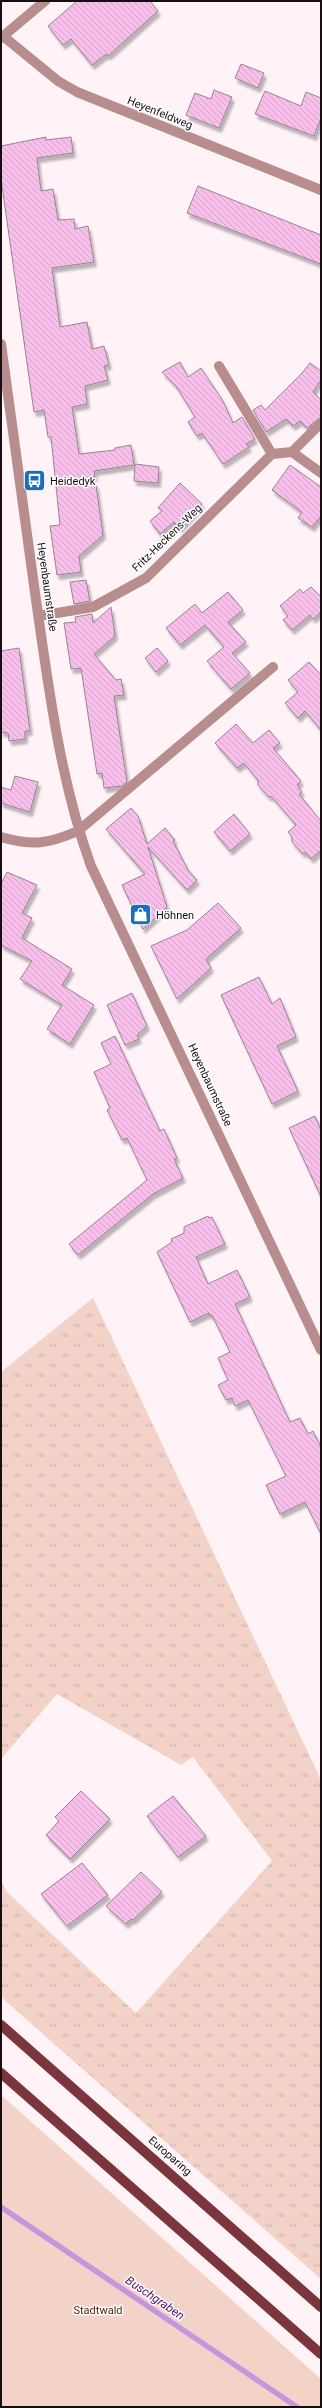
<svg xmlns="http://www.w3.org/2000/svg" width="322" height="2408" viewBox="0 0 322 2408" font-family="Roboto,sans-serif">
<defs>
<pattern id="grass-tufts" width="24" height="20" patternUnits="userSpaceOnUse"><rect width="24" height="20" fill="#f3d2c7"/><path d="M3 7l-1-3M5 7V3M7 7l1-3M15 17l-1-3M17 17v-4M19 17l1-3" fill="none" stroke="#d0b3aa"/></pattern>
<pattern id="building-back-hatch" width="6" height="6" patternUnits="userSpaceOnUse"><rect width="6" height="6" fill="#f9beeb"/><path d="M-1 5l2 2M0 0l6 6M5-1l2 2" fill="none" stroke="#d5a2c8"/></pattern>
<filter id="shadow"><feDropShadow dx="2.5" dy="4.5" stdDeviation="1" flood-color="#0004"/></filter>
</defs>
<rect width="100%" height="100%" fill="#fff3f7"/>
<!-- grass -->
<path fill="url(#grass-tufts)" d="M93,1298L321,1780V2279L1,1997V1882L8,1893L136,2013L272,1861L193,1757L181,1765L57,1694L1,1759V1372Z"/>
<!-- park -->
<path fill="#f3d2c7" d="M1,2095L321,2379V2407H1Z"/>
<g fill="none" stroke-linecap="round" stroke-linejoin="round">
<!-- stream -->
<path stroke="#c596dd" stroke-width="5.5" d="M1,2207L297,2407"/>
</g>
<!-- building -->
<path fill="url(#building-back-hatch)" stroke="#988393" filter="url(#shadow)" d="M77,1H150L158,11L108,56L106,54L92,65L71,39L63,45L48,26Z
M241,64L264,73L258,88L235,78Z
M214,90L232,97L219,128L186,115L195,93L211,99Z
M265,91L301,106L306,92L321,98V118L314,136L255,114Z
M46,137V140L71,137L73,153L37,158L41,191L53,189L58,220L74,219L75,229L88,226L94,262L52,268L60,327L87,322L92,349L104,346L109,365L104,366L108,380L85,386L87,404L72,407L79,454L115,450V448L131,445L134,465L94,471L95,477L89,476L96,485L103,535L79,556L81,572L57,575L50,526L60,525L51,437H48L44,410L34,412L1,179V146Z
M198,186L321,235V264L187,213Z
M180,362L188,377L201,368L223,401L233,423L242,417L255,439L246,444L249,447L223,464L202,433L197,436L188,422L195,417L176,386L162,372Z
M310,363L321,371V380L313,392L321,400V417L307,428L300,421L293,426L286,419L266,432L253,410L261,405L265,410L302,373Z
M135,464L159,467L158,483L134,481Z
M290,465L321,487V516L312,527L298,518L302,512L272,490Z
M180,483L202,504L180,528L174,522L160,534L150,521L162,511L158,508Z
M86,580L90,601L74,604L70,582Z
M311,587L321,597V612L313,619L310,615L292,630L283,620L288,616L280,606L300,589L303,593Z
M228,592L243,610L228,622L246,642L232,653L250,673L231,689L207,661L224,647L205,625L180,645L166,628L195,604L202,613Z
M111,607L115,636L94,654L116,680L121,679L124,695L114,696L127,782L122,786L104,788L102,773L97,774L81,668L71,669L64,623L76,622L75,617L92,614L93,623Z
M19,648L30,731H25V739L9,741L8,733L1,732V651Z
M157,648L168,661L156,672L145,658Z
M309,662L321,675V730L305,711L298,718L285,703L298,692L288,680Z
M236,724L253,743L269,730L280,743L273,748L301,781L297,785L302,792L299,794L321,821V850L311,859L306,853H302L292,842V837L288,832L296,825L291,819L272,797L268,796L258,785V780L244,763L237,768L215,743Z
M15,776L38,782L30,812L1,803V787L11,790Z
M131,808L138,816L147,844L165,828L175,840L173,841L188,870L197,880L187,890L148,847L167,907L143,929L122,885L145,874L106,829Z
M234,814L250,834L230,851L214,832Z
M7,872L37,885L22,913L32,918L22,938L72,969L62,985L94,1005L70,1044L47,1029L62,1005L20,979L32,961L1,945V884Z
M218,903L241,928L206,959L211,968L177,999L151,946L187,930Z
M259,977L272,1004L280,998L296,1037L277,1046L298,1091L272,1104L221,995Z
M132,993L147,1026L137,1035L139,1039L125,1045L107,1005Z
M115,1036L160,1131L164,1129L177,1158L174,1159L183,1178L153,1194L78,1255L69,1244L147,1180L127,1138L122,1140L107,1110L110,1108L94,1072L111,1064L101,1043Z
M315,1116L321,1130V1197L289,1128Z
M208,1216L209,1218L212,1217L225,1244L196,1257L208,1284L237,1270L250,1297L235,1304L290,1422L300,1418L308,1434L313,1431L321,1447V1534L305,1502L280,1514L266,1485L286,1476L248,1400L235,1406L232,1398L226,1400L218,1385L228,1380L218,1358L230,1352L212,1315L210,1316L209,1313L190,1322L157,1252L172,1242L171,1239L184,1233V1227Z
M81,1791L110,1819L70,1859L46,1835L59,1821L55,1817Z
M173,1796L206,1836L178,1857L147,1816Z
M82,1863L108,1895L67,1926L41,1894Z
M141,1872L162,1892L133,1920L131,1919L126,1924L106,1906Z"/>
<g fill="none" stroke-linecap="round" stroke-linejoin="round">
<!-- minor -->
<path stroke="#b78d8e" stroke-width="10" d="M3,36L58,81L77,92L321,190
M1,38L45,1
M1,344C13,429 25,514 36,600C49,690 60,780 91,866L321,1350
M292,452L321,473
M272,454L292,452L321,423
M39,616L93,607L146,578L272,454L219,366
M1,837C33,846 48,844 78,831L273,667"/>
<!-- primary -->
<path stroke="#7a363c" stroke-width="10" d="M1,2025L321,2307
M1,2073L321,2354"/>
</g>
<!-- icons -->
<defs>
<symbol id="bus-square" viewBox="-11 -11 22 22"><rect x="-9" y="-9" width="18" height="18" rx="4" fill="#176fbd" stroke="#fff"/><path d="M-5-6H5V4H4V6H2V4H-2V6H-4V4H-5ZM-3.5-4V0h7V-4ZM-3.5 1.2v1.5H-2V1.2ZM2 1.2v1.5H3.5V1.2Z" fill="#fff"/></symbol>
<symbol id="shop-square" viewBox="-11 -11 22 22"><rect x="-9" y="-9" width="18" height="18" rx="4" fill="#176fbd" stroke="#fff"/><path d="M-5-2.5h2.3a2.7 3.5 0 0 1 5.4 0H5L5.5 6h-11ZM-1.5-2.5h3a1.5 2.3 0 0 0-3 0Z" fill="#fff"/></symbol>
</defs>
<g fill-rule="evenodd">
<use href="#bus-square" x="22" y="468" width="25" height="25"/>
<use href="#shop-square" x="128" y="902" width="25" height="25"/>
</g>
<g text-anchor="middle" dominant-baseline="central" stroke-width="3" stroke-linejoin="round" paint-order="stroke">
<!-- street labels -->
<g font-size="11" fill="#170e11" stroke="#fff">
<text transform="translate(160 113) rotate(22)">Heyenfeldweg</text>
<text transform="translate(167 538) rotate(-44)">Fritz-Heckens-Weg</text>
<text transform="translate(47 587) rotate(82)">Heyenbaumstraße</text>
<text transform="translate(210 1085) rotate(65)">Heyenbaumstraße</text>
<text transform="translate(170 2156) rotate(41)">Europaring</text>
</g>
<!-- poi labels -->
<g font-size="11" fill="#170e11" stroke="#fff" text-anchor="start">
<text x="50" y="481">Heidedyk</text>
<text x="156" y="915">Höhnen</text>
</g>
<!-- park labels -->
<g font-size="11" fill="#592211" stroke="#fff">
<text x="98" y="2310">Stadtwald</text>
</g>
<!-- water labels -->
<g font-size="12" font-style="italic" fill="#4e1267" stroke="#fff">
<text transform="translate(155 2298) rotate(34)">Buschgraben</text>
</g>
</g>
<!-- border -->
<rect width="322" height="2408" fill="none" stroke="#170e11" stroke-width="4"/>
</svg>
